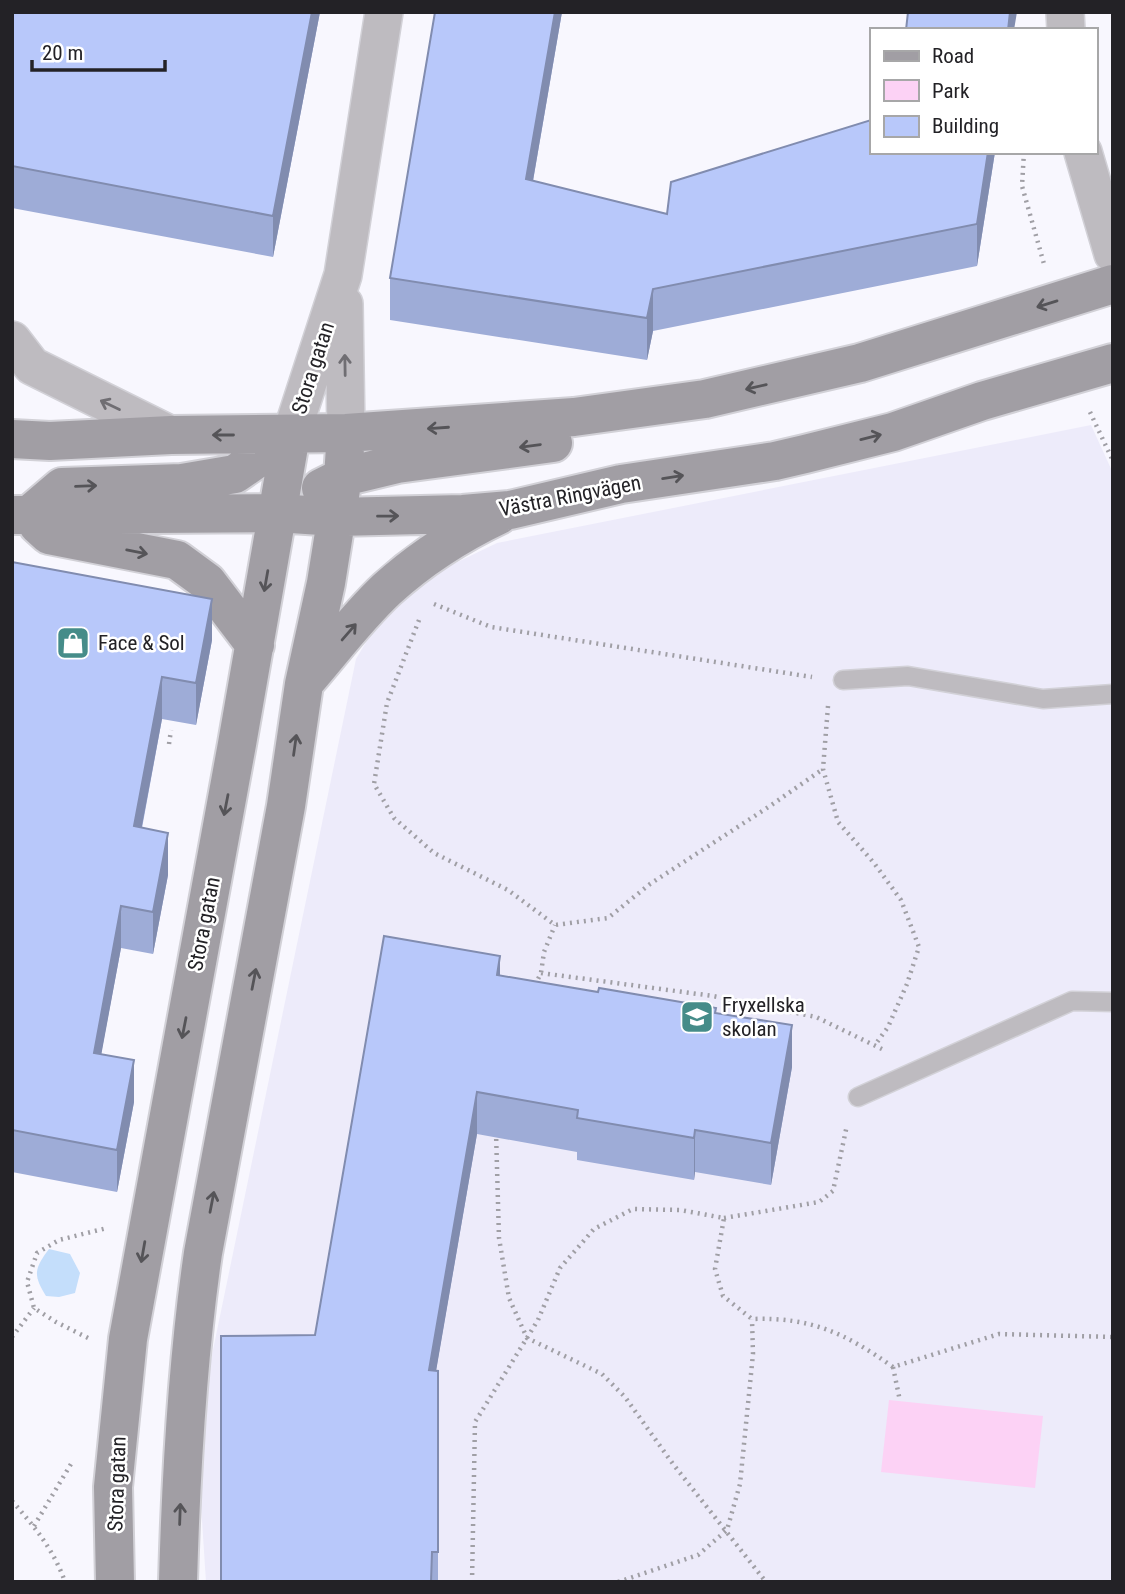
<svg xmlns="http://www.w3.org/2000/svg" width="1125" height="1594" viewBox="0 0 1125 1594" font-family="'Roboto Condensed',sans-serif">
<rect width="100%" height="100%" fill="#f8f7fe"/>
<!-- built -->
<path fill="#edebfa" d="M1091,425L1113,473V1582H206L201,1505L208,1374L356,659L388,605L418,581L497,543Z"/>
<!-- green -->
<path fill="#fcd2f5" d="M889,1400L1043,1416L1035,1488L881,1472Z"/>
<!-- water -->
<path fill="#c4defb" d="M49,1249L70,1254L80,1273L75,1293L59,1297L46,1296C33,1275 34,1269 49,1249Z"/>
<g fill="none" stroke-linecap="round" stroke-linejoin="round">
<defs>
<path id="lane" d="M843,680L908,676L1043,699L1113,694
M858,1097L1072,1001L1113,1002"/>
<path id="street" d="M1065,12L1066,30
M1083,152L1113,254
M344,304L346,433
M12,340L32,366L171,435
M291,435L343,275L384,12"/>
<path id="secondary" d="M12,439L50,441L171,435L346,433L574,417L705,399L860,363L1113,284
M321,488L343,477L397,464L553,443
M12,515L277,513L336,517L463,514L510,510L621,484L775,461L805,454L893,432L982,401L1113,363
M28,516L62,487L182,483L235,474L291,435
M38,525L49,535L177,560L207,582L255,645
M305,682C332,651 357,617 387,589C419,560 459,534 499,515
M115,1582L113,1487L128,1339L237,744L291,435
M178,1582C181,1472 187,1362 203,1253L286,806L304,684L326,583L343,477L346,433"/>
</defs>
<!-- lane casing -->
<use href="#lane" stroke="#d2d1d7" stroke-width="21"/>
<!-- street casing -->
<use href="#street" stroke="#d2d1d7" stroke-width="40"/>
<!-- secondary casing -->
<use href="#secondary" stroke="#d2d1d7" stroke-width="42"/>
<!-- path -->
<path stroke="#a09fa5" stroke-width="4.5" stroke-dasharray="2 5" stroke-linecap="butt" d="M1024,152L1022,186L1044,264
M1090,412L1113,461
M434,604L491,627L812,677
M419,620L387,703L374,784L394,818L434,853L508,890L555,925L608,918L650,884L770,806L823,769
M828,706L823,769L838,822L874,863L901,900L919,947L907,984L888,1027L875,1045
M169,744L171,730
M541,973L713,996L816,1017L884,1050
M535,985L541,973L544,952L555,925
M496,1132L499,1238L509,1298L527,1338L602,1374L625,1397L673,1464L766,1582
M724,1218L819,1202L833,1191L847,1125
M12,1337L34,1308
M88,1338L56,1322L34,1308L27,1282L37,1253L59,1240L107,1228
M893,1367L900,1401
M12,1501C34,1526 54,1550 65,1582
M34,1526L71,1464
M472,1582L475,1422L538,1320L560,1268L594,1229L633,1209L680,1210L724,1218L715,1269L723,1296L752,1319C811,1317 845,1333 893,1367L999,1334L1113,1337
M618,1582L698,1555L727,1530L740,1484L753,1354L752,1319"/>
<!-- lane -->
<use href="#lane" stroke="#bebbc0" stroke-width="18"/>
<!-- street -->
<use href="#street" stroke="#bebbc0" stroke-width="37"/>
<!-- secondary -->
<use href="#secondary" stroke="#a19ea4" stroke-width="38"/>
</g>
<!-- wall -->
<path fill="#9eacd7" d="M12,12H320L273,257L12,208Z
M435,12H562L533,181L667,214L995,152L977,266L653,331L647,360L390,320V278Z
M12,562L212,640L196,725L162,719L142,828L168,875L153,954L121,948L101,1054L134,1102L117,1192L12,1172Z
M500,976L716,1013L792,1067L771,1185L695,1172L694,1180L577,1160V1152L477,1134L436,1370L438,1371V1582H221Z"/>
<!-- shaded-wall -->
<path fill="#818caf" d="M312,12H320L273,257V216Z
M555,12H562L526,221V179Z
M1010,12H1017L1014,30H1008Z
M988,152H995L977,266V224Z
M653,289V331L647,360V318Z
M212,599V640L196,725V683Z
M162,677V719L134,868V826Z
M168,833V875L153,954V912Z
M121,906V948L94,1094V1053Z
M500,956V998L497,975Z
M792,1025V1067L771,1185V1143Z
M134,1060V1102L117,1192V1150Z
M477,1092V1134L429,1412V1370Z
M695,1130V1172L694,1180V1138Z"/>
<!-- building -->
<path fill="#b8c8fa" stroke="#818caf" stroke-width="2" d="M12,12H312L273,216L12,166Z
M435,12H555L526,179L667,214L671,182L871,120V152H988L977,224L653,289L647,318L390,278Z
M908,12H1010L1008,30H906Z
M12,562L212,599L196,683L162,677L134,826L168,833L153,912L121,906L94,1053L134,1060L117,1150L12,1130Z
M384,936L500,956L497,975L598,992L599,988L716,1008L715,1013L792,1025L771,1143L695,1130L694,1138L577,1118L578,1110L477,1092L429,1370L438,1371V1552H432L431,1582H221V1336L315,1335Z"/>
<!-- one-way arrows -->
<defs><path id="oneway-shaft" d="M-6 0H5M1.5-3L5.5 0L1.5 3" fill="none" stroke-width="1.6" stroke-linecap="round" stroke-linejoin="round" transform="scale(1.75)"/></defs>
<g stroke="#555458">
<use href="#oneway-shaft" transform="translate(1047 304) rotate(163)"/>
<use href="#oneway-shaft" transform="translate(756 387) rotate(167)"/>
<use href="#oneway-shaft" transform="translate(438 428) rotate(176)"/>
<use href="#oneway-shaft" transform="translate(223 435) rotate(-180)"/>
<use href="#oneway-shaft" transform="translate(871 437) rotate(-14)"/>
<use href="#oneway-shaft" transform="translate(530 446) rotate(172)"/>
<use href="#oneway-shaft" transform="translate(673 477) rotate(-9)"/>
<use href="#oneway-shaft" transform="translate(86 486) rotate(-2)"/>
<use href="#oneway-shaft" transform="translate(388 516) rotate(-1)"/>
<use href="#oneway-shaft" transform="translate(137 552) rotate(11)"/>
<use href="#oneway-shaft" transform="translate(266 581) rotate(100)"/>
<use href="#oneway-shaft" transform="translate(349 632) rotate(-49)"/>
<use href="#oneway-shaft" transform="translate(295 745) rotate(-82)"/>
<use href="#oneway-shaft" transform="translate(226 805) rotate(101)"/>
<use href="#oneway-shaft" transform="translate(254 979) rotate(-79)"/>
<use href="#oneway-shaft" transform="translate(184 1028) rotate(101)"/>
<use href="#oneway-shaft" transform="translate(212 1202) rotate(-79)"/>
<use href="#oneway-shaft" transform="translate(143 1252) rotate(100)"/>
<use href="#oneway-shaft" transform="translate(180 1514) rotate(-88)"/>
</g>
<g stroke="#706e73">
<use href="#oneway-shaft" transform="translate(345 365) rotate(-91)"/>
<use href="#oneway-shaft" transform="translate(110 405) rotate(-154)"/>
</g>
<!-- icons -->
<defs>
<symbol id="shop-square" viewBox="-11 -11 22 22"><rect x="-9" y="-9" width="18" height="18" rx="4" fill="#458c89" stroke="#fff"/><path d="M-5-2.5h2.3a2.7 3.5 0 0 1 5.4 0H5L5.5 6h-11ZM-1.5-2.5h3a1.5 2.3 0 0 0-3 0Z" fill="#fff"/></symbol>
<symbol id="school-square" viewBox="-11 -11 22 22"><rect x="-9" y="-9" width="18" height="18" rx="4" fill="#458c89" stroke="#fff"/><path d="M0-5L7-2L0 1L-7-2ZM-4 1L0 2.5L4 1V4Q0 6-4 4Z" fill="#fff"/></symbol>
</defs>
<g fill-rule="evenodd">
<use href="#shop-square" x="54" y="624" width="38" height="38"/>
<use href="#school-square" x="678" y="998" width="38" height="38"/>
</g>
<g text-anchor="middle" dominant-baseline="central" stroke-width="5" stroke-linejoin="round" paint-order="stroke">
<!-- street labels -->
<g font-size="21" fill="#232226" stroke="#fff">
<text transform="translate(313 368) rotate(-72)">Stora gatan</text>
<text transform="translate(570 496) rotate(-11)">Västra Ringvägen</text>
<text transform="translate(204 924) rotate(-79)">Stora gatan</text>
<text transform="translate(117 1484) rotate(-88)">Stora gatan</text>
</g>
<!-- poi labels -->
<g font-size="21" fill="#232226" stroke="#fff" text-anchor="start">
<text x="98" y="643">Face &amp; Sol</text>
<text x="722" y="1005">Fryxellska<tspan x="722" dy="24">skolan</tspan></text>
</g>
</g>
<!-- border -->
<rect width="1125" height="1594" fill="none" stroke="#232226" stroke-width="28"/>
<!-- legend -->
<rect x="870" y="28" width="228" height="126" fill="#ffffff" stroke="#a7a7a8" stroke-width="2"/>
<rect x="884" y="51" width="35" height="10" fill="#a19ea4" stroke="#a7a7a8" stroke-width="2"/>
<text x="932" y="63" font-size="21" fill="#232226">Road</text>
<rect x="884" y="80" width="35" height="21" fill="#fcd2f5" stroke="#a7a7a8" stroke-width="2"/>
<text x="932" y="98" font-size="21" fill="#232226">Park</text>
<rect x="884" y="116" width="35" height="21" fill="#b8c8fa" stroke="#a7a7a8" stroke-width="2"/>
<text x="932" y="133" font-size="21" fill="#232226">Building</text>
<!-- scale -->
<path d="M32 60v10h133v-10" fill="none" stroke="#232226" stroke-width="3.5"/>
<text x="42" y="60" font-size="21" fill="#232226" stroke="#ffffff" stroke-width="5" paint-order="stroke">20 m</text>
</svg>
